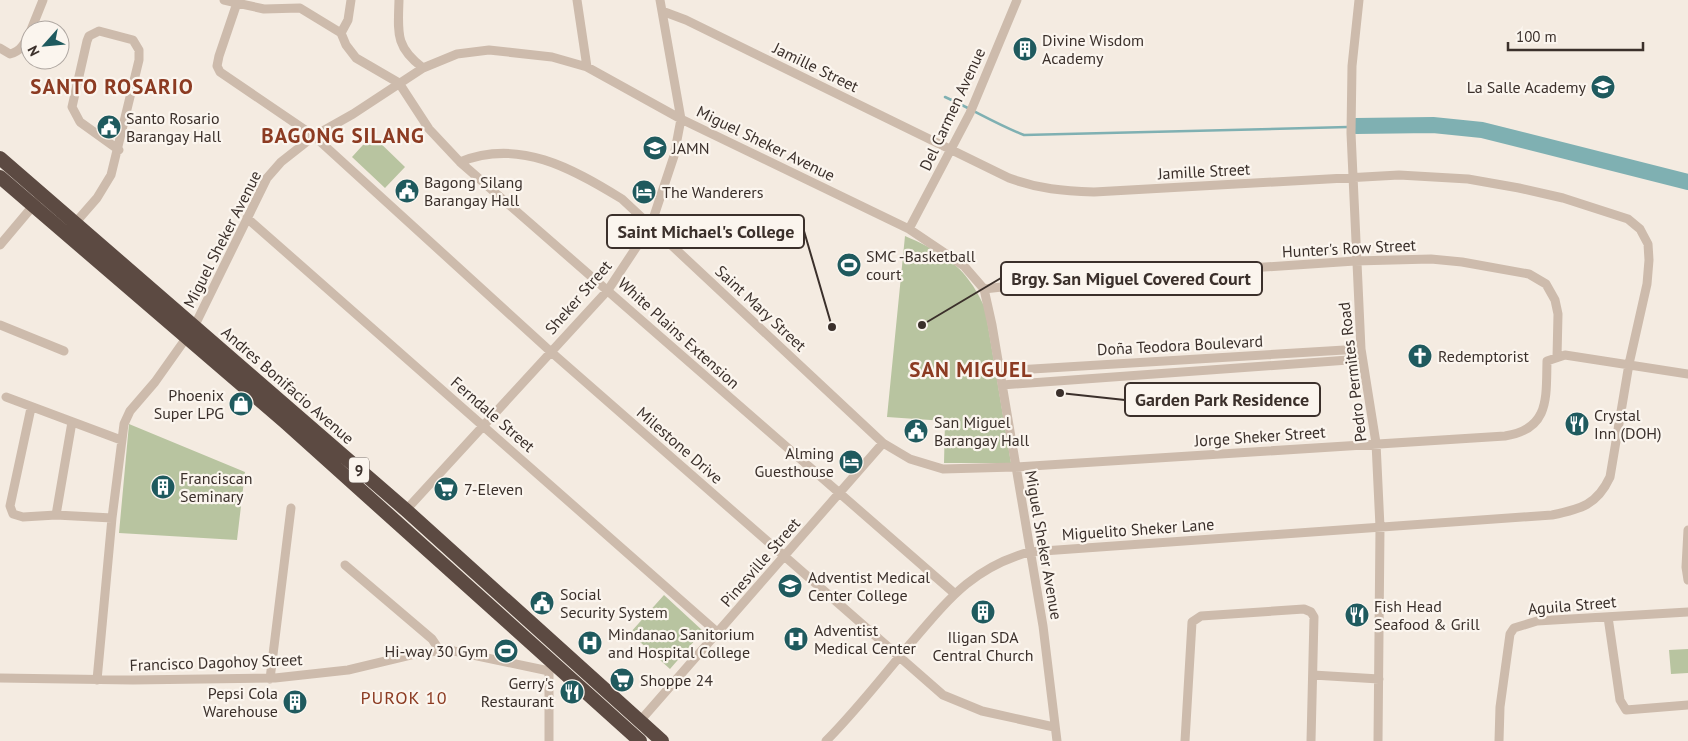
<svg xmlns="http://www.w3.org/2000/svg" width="1688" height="741" viewBox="0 0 1688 741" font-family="'PT Sans',sans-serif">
<rect width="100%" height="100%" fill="#f4ebe1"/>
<!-- green -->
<path fill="#b8c4a0" d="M372,135L405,167L385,188L352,157Z
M905,236C945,253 967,268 985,308L1011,463H944L945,421L887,417Z
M129,424L245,472L237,540L119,533Z
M664,595L703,631L670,669L630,633Z
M1688,649V673L1671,674L1669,650Z"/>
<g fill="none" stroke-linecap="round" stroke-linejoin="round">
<!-- stream -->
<path stroke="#7fb0b2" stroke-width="2.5" d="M945,97C972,109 996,124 1024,135L1348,127"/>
<!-- river -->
<path stroke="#7fb0b2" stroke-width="16" d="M1356,126L1433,125L1482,130L1688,182"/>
<!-- minor -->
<path stroke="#cdbbac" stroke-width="9" d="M224,0L237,3L219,56L217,66L220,72L314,136L550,351L943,695L982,711L1054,727
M238,0L237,3L264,9L300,8L341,33
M351,0L348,20L341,33L346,45L356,58L399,83L429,129L460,162L954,593
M399,0C398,33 395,47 423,68
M577,0L587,67
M1359,0L1352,66L1351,133L1361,349L1376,443L1380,527L1378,741
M662,11L686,20L1009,178C1039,189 1063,191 1094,192L1399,175L1468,179L1519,188L1563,198L1628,219L1640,229L1648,244L1649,260L1647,284L1629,364L1610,477C1597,505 1581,509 1552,515L1029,552C972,568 948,600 911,643C883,676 856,711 826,741
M31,30L43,0
M0,48L10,54C22,51 25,42 30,32
M460,162C518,138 572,168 622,199L883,443L910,459L943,469L1015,467L1505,436C1550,429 1546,398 1547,361L1565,355L1688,374
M247,218L718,633
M76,222L97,198L111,175L139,60V50L133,40L99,31L89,36L87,41L72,107L80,122L119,150
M909,229L970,113L1017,0
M0,245L43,194
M984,289L1054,281L1355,261L1431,259L1462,262L1529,274L1546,284L1555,300L1558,314L1557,357
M0,325L64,351
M1000,371L1361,349
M1002,385L1362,359
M6,397L121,440
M31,408L10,506L13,514L23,517L56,515L112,518
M406,510L608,290L651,225L674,156L681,119L660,0
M56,515L72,422
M1688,530L1686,567L1688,580
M345,565L432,639L440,651
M1608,617L1620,700L1626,710L1688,705
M1313,675L1379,679
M0,678L133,680L275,678L348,670L419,653L449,650L549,671
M270,679L291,508
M97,680L112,518L124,424L130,411L155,382L194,327L267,178L281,162L314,136L353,114L423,68L457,54L489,50L552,57L587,67L681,119L909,229L964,266L984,289L992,325L1043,626L1057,741
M640,721L883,443
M549,741V671L552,668
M1185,741L1192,622L1201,616L1304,609L1311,612L1314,617L1311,741
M1499,741L1500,707L1510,634L1514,628L1537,621L1688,612"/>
<!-- highway -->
<path stroke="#5c4a42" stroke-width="14" d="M0,158L406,510L662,741
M0,177L285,422L640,741"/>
</g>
<!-- icons -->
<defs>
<symbol id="building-disc" viewBox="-11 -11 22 22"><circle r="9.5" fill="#1f5a5e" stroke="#fbf5ee"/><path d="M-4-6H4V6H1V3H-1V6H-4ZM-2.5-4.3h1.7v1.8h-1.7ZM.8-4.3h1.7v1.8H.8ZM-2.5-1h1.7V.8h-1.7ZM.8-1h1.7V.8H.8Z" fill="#fff"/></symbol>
<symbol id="school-disc" viewBox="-11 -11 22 22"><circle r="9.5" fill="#1f5a5e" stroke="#fbf5ee"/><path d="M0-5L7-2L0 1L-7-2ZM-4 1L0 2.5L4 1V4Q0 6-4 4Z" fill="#fff"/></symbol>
<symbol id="civic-disc" viewBox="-11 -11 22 22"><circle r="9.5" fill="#1f5a5e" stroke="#fbf5ee"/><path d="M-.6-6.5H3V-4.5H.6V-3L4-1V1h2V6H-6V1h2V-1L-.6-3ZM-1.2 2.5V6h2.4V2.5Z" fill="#fff"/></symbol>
<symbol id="hotel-disc" viewBox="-11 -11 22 22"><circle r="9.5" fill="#1f5a5e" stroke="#fbf5ee"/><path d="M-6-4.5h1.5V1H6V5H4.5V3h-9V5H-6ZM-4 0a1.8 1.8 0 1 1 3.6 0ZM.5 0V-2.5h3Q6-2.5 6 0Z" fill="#fff"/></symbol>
<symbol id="stadium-disc" viewBox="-11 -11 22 22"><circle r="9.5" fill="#1f5a5e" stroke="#fbf5ee"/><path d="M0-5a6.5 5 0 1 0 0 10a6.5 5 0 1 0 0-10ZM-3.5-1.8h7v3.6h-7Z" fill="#fff"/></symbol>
<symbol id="church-disc" viewBox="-11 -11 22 22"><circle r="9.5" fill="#1f5a5e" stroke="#fbf5ee"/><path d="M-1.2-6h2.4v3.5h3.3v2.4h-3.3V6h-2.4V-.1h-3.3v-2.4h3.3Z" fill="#fff"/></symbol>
<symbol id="shop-disc" viewBox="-11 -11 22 22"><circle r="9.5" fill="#1f5a5e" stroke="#fbf5ee"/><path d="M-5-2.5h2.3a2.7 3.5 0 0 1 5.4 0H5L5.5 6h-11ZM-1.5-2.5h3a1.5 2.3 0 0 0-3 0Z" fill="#fff"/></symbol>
<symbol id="restaurant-disc" viewBox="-11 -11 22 22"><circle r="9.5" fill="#1f5a5e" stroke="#fbf5ee"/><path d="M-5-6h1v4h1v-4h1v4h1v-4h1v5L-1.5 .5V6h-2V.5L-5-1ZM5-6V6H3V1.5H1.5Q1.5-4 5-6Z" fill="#fff"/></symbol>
<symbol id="supermarket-disc" viewBox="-11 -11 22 22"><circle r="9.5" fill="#1f5a5e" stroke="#fbf5ee"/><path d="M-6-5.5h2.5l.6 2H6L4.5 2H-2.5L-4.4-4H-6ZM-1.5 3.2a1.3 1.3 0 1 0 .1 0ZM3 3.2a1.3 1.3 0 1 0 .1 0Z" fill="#fff"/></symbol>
<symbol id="university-disc" viewBox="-11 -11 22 22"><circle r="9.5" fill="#1f5a5e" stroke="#fbf5ee"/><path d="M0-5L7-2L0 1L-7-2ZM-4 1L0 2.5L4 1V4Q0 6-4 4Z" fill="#fff"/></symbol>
<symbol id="hospital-disc" viewBox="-11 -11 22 22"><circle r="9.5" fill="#1f5a5e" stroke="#fbf5ee"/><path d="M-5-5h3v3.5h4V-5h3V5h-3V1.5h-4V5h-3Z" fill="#fff"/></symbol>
</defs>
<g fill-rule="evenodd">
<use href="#building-disc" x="1011" y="35" width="28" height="28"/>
<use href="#school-disc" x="1589" y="73" width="28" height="28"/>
<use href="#civic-disc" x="95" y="113" width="28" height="28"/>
<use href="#school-disc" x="641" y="134" width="28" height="28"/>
<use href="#civic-disc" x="393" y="177" width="28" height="28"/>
<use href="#hotel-disc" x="630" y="178" width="28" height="28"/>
<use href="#stadium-disc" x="835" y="251" width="28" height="28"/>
<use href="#church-disc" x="1406" y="342" width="28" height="28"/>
<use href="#shop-disc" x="227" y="390" width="28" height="28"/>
<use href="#restaurant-disc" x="1563" y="410" width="28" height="28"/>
<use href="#civic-disc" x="902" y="417" width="28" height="28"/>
<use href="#hotel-disc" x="837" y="448" width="28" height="28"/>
<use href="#building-disc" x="149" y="473" width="28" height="28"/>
<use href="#supermarket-disc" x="432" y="475" width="28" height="28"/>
<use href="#university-disc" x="776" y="572" width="28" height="28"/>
<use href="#civic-disc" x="528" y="589" width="28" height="28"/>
<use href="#building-disc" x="969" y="598" width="28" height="28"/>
<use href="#restaurant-disc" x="1343" y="601" width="28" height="28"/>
<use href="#hospital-disc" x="782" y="625" width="28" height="28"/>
<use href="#hospital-disc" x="576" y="629" width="28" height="28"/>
<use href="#stadium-disc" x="492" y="637" width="28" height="28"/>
<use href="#supermarket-disc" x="608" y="666" width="28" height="28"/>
<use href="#restaurant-disc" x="558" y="678" width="28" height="28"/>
<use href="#building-disc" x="281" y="688" width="28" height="28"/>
</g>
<g text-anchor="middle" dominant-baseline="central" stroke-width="4.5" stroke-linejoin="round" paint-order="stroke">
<!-- shield labels -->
<rect fill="#fbf5ee" stroke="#756b66" stroke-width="1" x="349" y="457.5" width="20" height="25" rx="4"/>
<g font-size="15" font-weight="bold" fill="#3b302b">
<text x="359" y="470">9</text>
</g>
<!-- poi labels -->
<g font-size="16" fill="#3b302b" stroke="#fbf5ee" text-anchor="start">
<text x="1042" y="40">Divine Wisdom<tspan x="1042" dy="18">Academy</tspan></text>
<text x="1586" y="87" text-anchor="end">La Salle Academy</text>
<text x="126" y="118">Santo Rosario<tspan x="126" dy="18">Barangay Hall</tspan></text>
<text x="672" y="148">JAMN</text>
<text x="424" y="182">Bagong Silang<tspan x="424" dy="18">Barangay Hall</tspan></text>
<text x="662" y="192">The Wanderers</text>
<text x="866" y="256">SMC -Basketball<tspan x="866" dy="18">court</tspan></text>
<text x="1438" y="356">Redemptorist</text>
<text x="224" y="395" text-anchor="end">Phoenix<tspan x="224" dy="18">Super LPG</tspan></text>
<text x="1594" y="415">Crystal<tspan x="1594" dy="18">Inn (DOH)</tspan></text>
<text x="934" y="422">San Miguel<tspan x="934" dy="18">Barangay Hall</tspan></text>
<text x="834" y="453" text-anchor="end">Alming<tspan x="834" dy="18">Guesthouse</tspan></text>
<text x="180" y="478">Franciscan<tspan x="180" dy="18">Seminary</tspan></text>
<text x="464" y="489">7-Eleven</text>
<text x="808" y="577">Adventist Medical<tspan x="808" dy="18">Center College</tspan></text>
<text x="560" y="594">Social<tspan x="560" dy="18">Security System</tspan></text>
<text x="1374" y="606">Fish Head<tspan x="1374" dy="18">Seafood &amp; Grill</tspan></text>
<text x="814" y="630">Adventist<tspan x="814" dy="18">Medical Center</tspan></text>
<text x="608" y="634">Mindanao Sanitorium<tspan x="608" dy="18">and Hospital College</tspan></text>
<text x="983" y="637" text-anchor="middle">Iligan SDA<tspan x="983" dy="18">Central Church</tspan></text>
<text x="488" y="651" text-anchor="end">Hi-way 30 Gym</text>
<text x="640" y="680">Shoppe 24</text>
<text x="554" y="683" text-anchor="end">Gerry's<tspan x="554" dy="18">Restaurant</tspan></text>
<text x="278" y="693" text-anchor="end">Pepsi Cola<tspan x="278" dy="18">Warehouse</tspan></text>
</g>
<!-- street labels -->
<g font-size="16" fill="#3b302b" stroke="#fbf5ee">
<text transform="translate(816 67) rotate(26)">Jamille Street</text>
<text transform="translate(952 109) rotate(-65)">Del Carmen Avenue</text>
<text transform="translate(766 143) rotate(26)">Miguel Sheker Avenue</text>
<text transform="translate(1204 171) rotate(-3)">Jamille Street</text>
<text transform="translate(222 239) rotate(-63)">Miguel Sheker Avenue</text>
<text transform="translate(1349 248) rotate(-3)">Hunter's Row Street</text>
<text transform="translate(578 297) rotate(-49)">Sheker Street</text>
<text transform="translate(761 308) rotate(43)">Saint Mary Street</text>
<text transform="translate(679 333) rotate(42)">White Plains Extension</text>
<text transform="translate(1180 345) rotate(-3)">Doña Teodora Boulevard</text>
<text transform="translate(1352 372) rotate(-97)">Pedro Permites Road</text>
<text transform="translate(288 385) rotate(41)">Andres Bonifacio Avenue</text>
<text transform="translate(493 414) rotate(41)">Ferndale Street</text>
<text transform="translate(1260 436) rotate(-4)">Jorge Sheker Street</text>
<text transform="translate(680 445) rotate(41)">Milestone Drive</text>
<text transform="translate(1138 529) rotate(-4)">Miguelito Sheker Lane</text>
<text transform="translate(1044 545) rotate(80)">Miguel Sheker Avenue</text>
<text transform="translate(760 562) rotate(-49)">Pinesville Street</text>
<text transform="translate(1572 605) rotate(-5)">Aguila Street</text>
<text transform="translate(216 662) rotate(-2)">Francisco Dagohoy Street</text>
</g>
<!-- neighbourhood labels -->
<g font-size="18" letter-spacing="1" fill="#8c3b22" stroke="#fbf5ee">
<text x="404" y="697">PUROK 10</text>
</g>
<!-- district labels -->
<g font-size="21" font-weight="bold" letter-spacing="1" fill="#8c3b22" stroke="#fbf5ee">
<text x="112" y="86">SANTO ROSARIO</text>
<text x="343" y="135">BAGONG SILANG</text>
<text x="971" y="369">SAN MIGUEL</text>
</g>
</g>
<!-- callouts -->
<path fill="none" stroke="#3b302b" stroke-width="2" d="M832 327L804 231M922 325L1001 278M1060 393L1125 400"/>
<g fill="#3b302b" stroke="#fbf5ee" stroke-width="2">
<circle cx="832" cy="327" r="5"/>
<circle cx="922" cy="325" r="5"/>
<circle cx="1060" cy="393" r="5"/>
</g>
<g fill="#fbf5ee" stroke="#3b302b" stroke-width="2">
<rect x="607" y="215" width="197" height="33" rx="5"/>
<rect x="1001" y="262" width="261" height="33" rx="5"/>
<rect x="1125" y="383" width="195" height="33" rx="5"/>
</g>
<g font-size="18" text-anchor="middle" font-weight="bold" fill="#3b302b">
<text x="706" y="238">Saint Michael's College</text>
<text x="1131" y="285">Brgy. San Miguel Covered Court</text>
<text x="1222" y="406">Garden Park Residence</text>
</g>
<!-- north arrow -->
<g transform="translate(45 45) rotate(243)"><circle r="24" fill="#fbf5ee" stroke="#aea6a0"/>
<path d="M0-4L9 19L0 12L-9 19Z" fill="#1f5a5e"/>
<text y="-8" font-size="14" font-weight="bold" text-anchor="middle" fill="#3b302b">N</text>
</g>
<!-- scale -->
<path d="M1508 42v8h135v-8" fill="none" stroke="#3b302b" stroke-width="2.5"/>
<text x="1516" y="42" font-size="15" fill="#3b302b" stroke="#fbf5ee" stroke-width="4" paint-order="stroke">100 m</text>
</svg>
